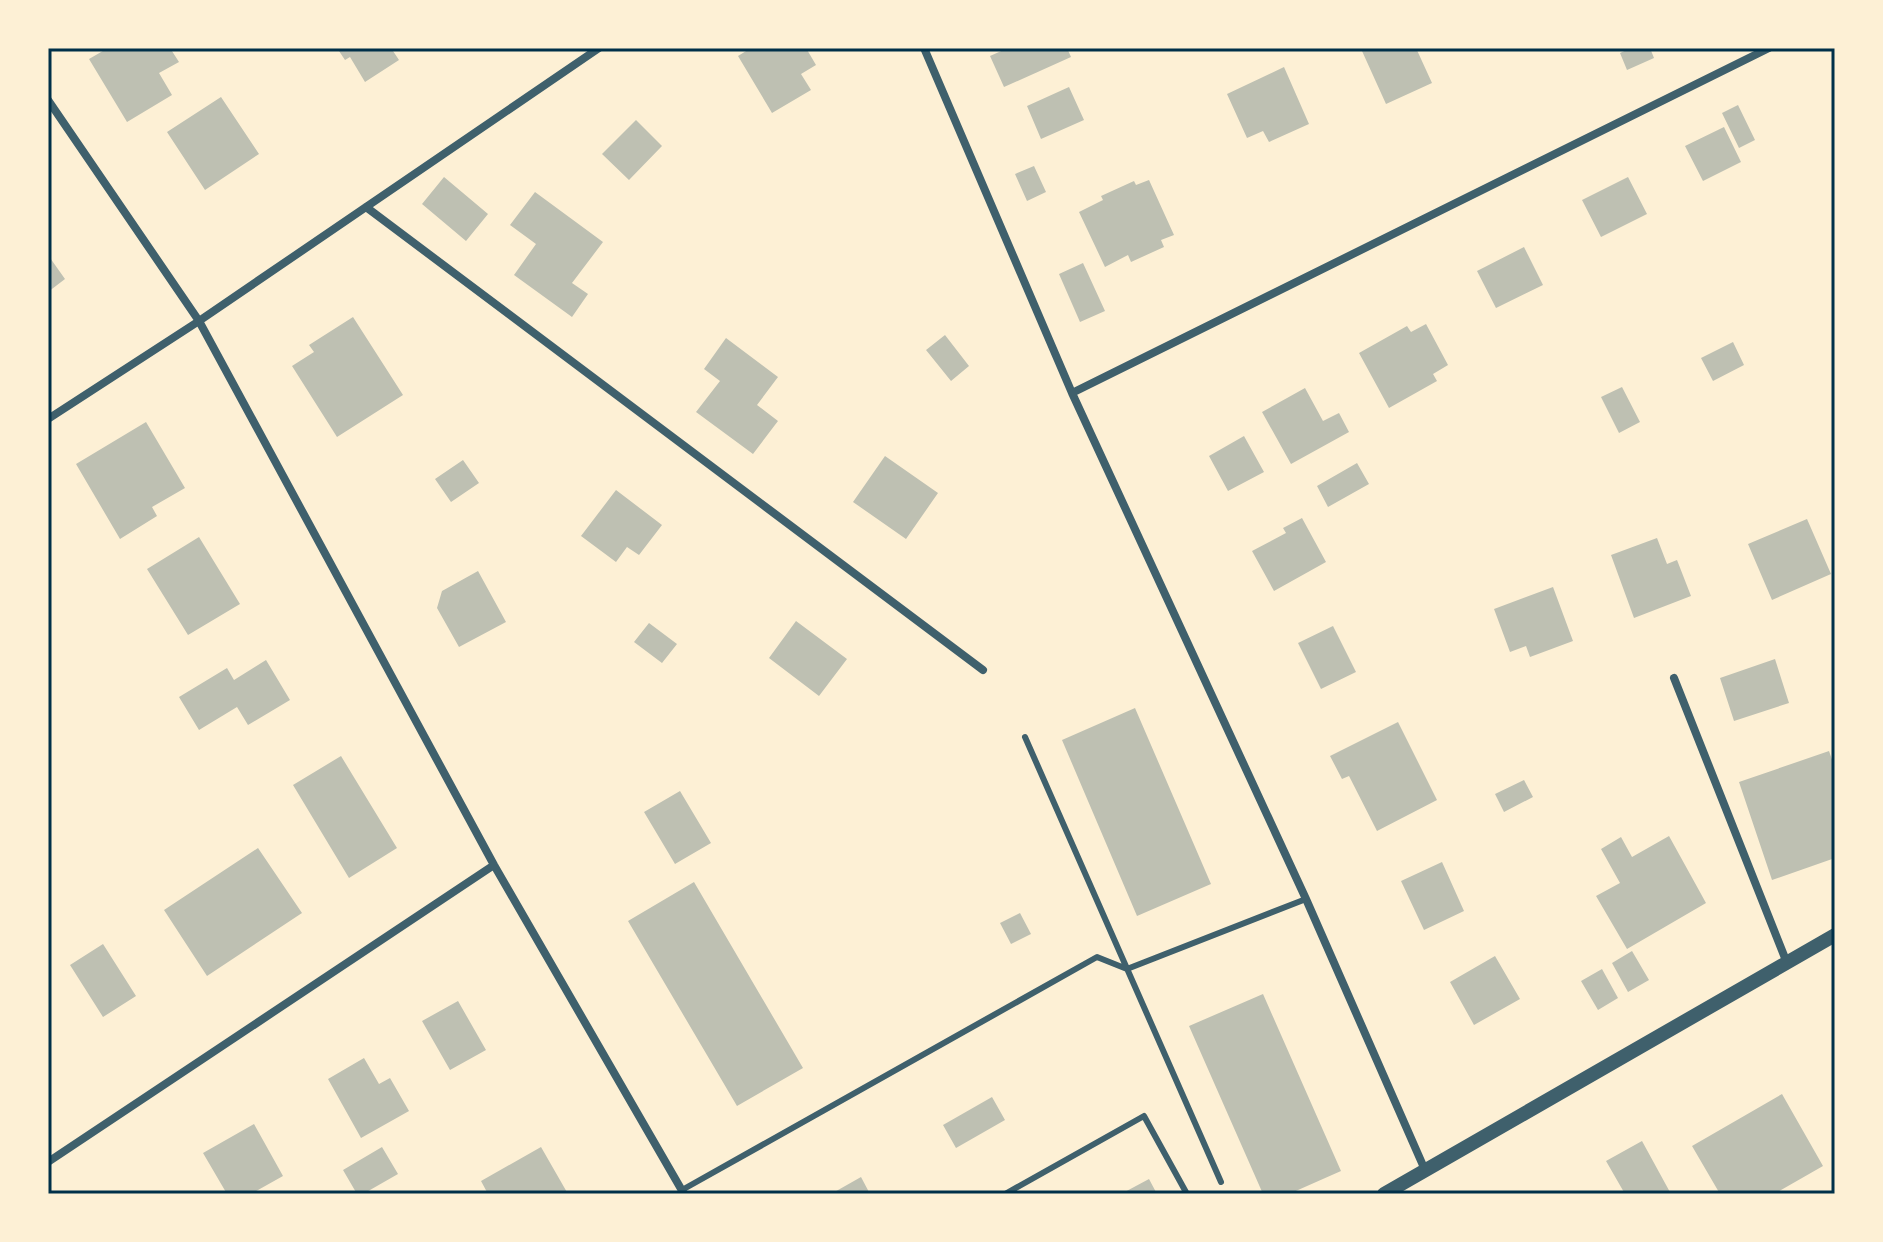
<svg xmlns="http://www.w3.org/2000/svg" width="1883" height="1242" viewBox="0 0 1883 1242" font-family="Rubik,sans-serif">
<rect width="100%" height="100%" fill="#fdf0d5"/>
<!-- building -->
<path fill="#bec0b2" d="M108,48H170L179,62L159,73L172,95L127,122L89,59Z
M337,48H391L399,60L365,82L350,57L345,60Z
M751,48H806L816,65L801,74L811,90L772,113L738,56Z
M1008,48H1067L1071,57L1004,87L990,56Z
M1369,48H1416L1432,83L1386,104L1362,51Z
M1631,48H1650L1654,58L1627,70L1620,53Z
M1284,67L1309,124L1269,142L1263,131L1247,138L1227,94Z
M1069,87L1084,120L1041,139L1027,106Z
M221,97L259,154L205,190L167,132Z
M1738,105L1755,140L1739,148L1722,113Z
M636,120L662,146L629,180L602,154Z
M1724,127L1741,162L1703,181L1685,146Z
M1034,166L1046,192L1027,201L1015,174Z
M444,177L488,214L466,241L422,204Z
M1628,177L1647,214L1601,237L1582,200Z
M1149,180L1174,235L1161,240L1164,247L1131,262L1128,255L1105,267L1079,212L1103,200L1101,196L1134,181L1136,185Z
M535,192L603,242L572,283L588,294L572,317L514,275L536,244L510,225Z
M1524,247L1543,285L1496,308L1477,271Z
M48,255L65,279L48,292Z
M1083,263L1105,311L1080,322L1059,274Z
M353,317L403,395L337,437L292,366L314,352L309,345Z
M1426,324L1448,365L1433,374L1437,381L1389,408L1359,353L1407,326L1411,332Z
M945,335L969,366L951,381L926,350Z
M726,338L778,377L757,405L778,421L753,454L696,412L720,381L704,369Z
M1733,342L1744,365L1713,381L1701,358Z
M1622,387L1640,422L1619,433L1601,397Z
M1305,388L1323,421L1339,413L1349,432L1291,464L1262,412Z
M146,422L185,488L152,507L157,516L120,539L76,464Z
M1244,436L1264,472L1228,491L1209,456Z
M885,456L938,493L906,539L853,502Z
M463,460L479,483L451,502L435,479Z
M1357,463L1369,484L1328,507L1317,486Z
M616,490L662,525L639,555L627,547L616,562L581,536Z
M1302,518L1326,562L1274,591L1252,551L1286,533L1283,528Z
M1807,519L1831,574L1772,600L1748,544Z
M199,537L240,604L188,635L147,569Z
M1657,538L1667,564L1677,560L1691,596L1634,618L1611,555Z
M478,571L506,622L459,647L437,608L442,591Z
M1553,587L1573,641L1530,657L1526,646L1510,652L1494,609Z
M796,621L847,659L819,696L769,658Z
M649,623L677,644L662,663L634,642Z
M1333,626L1356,672L1321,689L1298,643Z
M1775,659L1789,703L1734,721L1720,678Z
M266,660L290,700L248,725L237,707L199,730L179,697L227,668L234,680Z
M1135,708L1211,884L1137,916L1062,740Z
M1398,722L1437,800L1377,831L1349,776L1342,779L1330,756Z
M1829,751L1835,768V858L1772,880L1739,782Z
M341,756L397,848L349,878L293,785Z
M1524,780L1533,797L1504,812L1495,794Z
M680,791L711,843L675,864L644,812Z
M1669,836L1706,903L1627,949L1596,896L1620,883L1601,849L1621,837L1632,857Z
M258,848L302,913L207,976L164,910Z
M1442,862L1464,911L1424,930L1401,881Z
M694,882L803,1068L737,1106L628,921Z
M1020,913L1031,934L1011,944L1000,923Z
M103,944L136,996L103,1017L70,965Z
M1632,951L1649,980L1628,992L1612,963Z
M1495,956L1520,999L1474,1025L1450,982Z
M1602,969L1618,998L1598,1010L1581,981Z
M1263,994L1341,1171L1289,1194H1263L1189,1026Z
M458,1001L486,1050L450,1070L422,1021Z
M364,1058L379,1084L390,1078L409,1111L361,1138L328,1079Z
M1782,1094L1823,1166L1774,1194H1720L1692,1146Z
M992,1097L1005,1120L956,1148L943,1125Z
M254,1124L283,1176L251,1194H227L203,1153Z
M1642,1141L1671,1194H1625L1606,1161Z
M382,1147L398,1174L363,1194H357L343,1170Z
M541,1147L568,1194H488L481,1181Z
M861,1177L870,1194H831Z
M1149,1179L1157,1194H1121Z"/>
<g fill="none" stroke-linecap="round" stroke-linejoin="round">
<!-- service -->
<path stroke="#3f606c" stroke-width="6" d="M1025,737L1221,1182
M682,1190L1097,957L1127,969L1306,899
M1005,1194L1144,1116L1187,1194"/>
<!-- minor -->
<path stroke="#3f606c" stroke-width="8" d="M924,48L1072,393L1306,899L1425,1170
M48,100L199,321L494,865L684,1194
M366,207L983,670
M1072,393L1769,48
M48,419L199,321L599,48
M1674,678L1787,963
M48,1162L494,865"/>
<!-- tertiary -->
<path stroke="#3f606c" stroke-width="14" d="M1384,1194L1835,935"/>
</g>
<!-- border -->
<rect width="1883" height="1242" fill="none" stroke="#fdf0d5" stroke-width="100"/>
<rect x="50" y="50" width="1783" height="1142" fill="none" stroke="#003049" stroke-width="3"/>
</svg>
